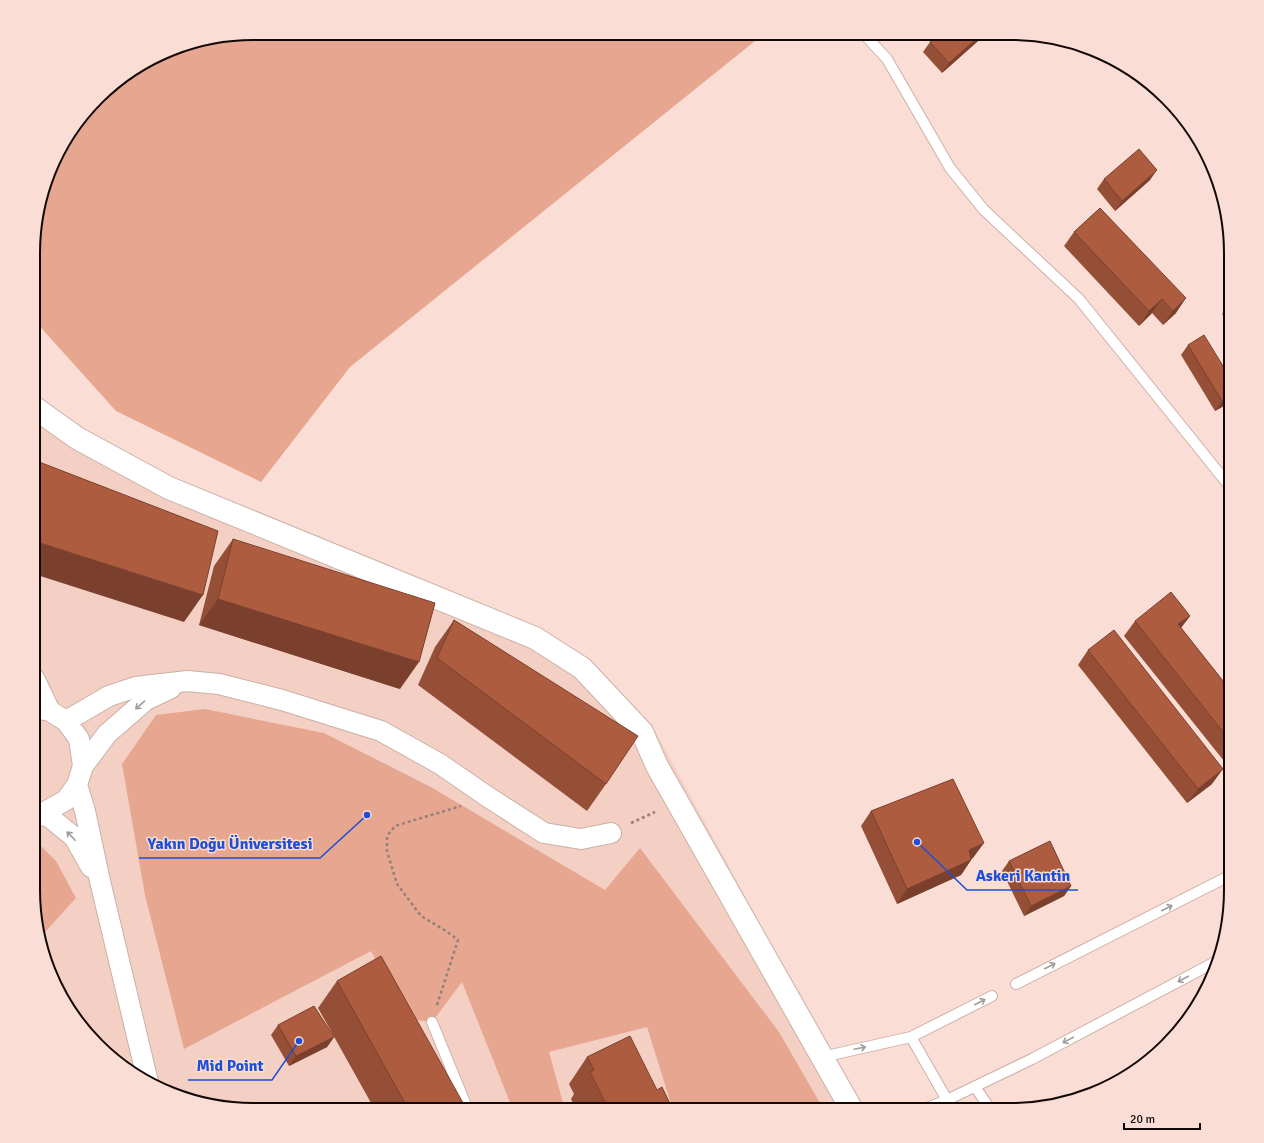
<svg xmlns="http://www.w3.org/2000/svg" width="1264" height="1143" viewBox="0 0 1264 1143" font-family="Signika,sans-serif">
<rect width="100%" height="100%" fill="#faddd4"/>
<!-- built -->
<path fill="#f3d0c3" d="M35,398L77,438L582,668L652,725L861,1110H252L210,1106L156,1087L88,1035L50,975L33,905Z"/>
<!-- green -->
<path fill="#e6a690" d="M253,33H765L350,367L261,482L116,411L35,321V224L62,143L108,87L182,45Z
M205,709L324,733L429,786L605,890L640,848L779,1032L824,1110H673L647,1027L549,1052L565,1110H513L462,982L432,1022L408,1019L371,951L184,1049L145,895L122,764L156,715Z
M34,839L56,861L76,898L45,932H40L33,905Z"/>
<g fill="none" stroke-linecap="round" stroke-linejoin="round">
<defs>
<path id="service" d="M863,33L887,59L950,168L984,210L1079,299L1231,488
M1016,984L1231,875
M432,1022L468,1110
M911,1037L947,1100
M822,1057L911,1037L992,996
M975,1087L991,1110
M922,1110L947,1100L1032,1059L1217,961"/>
<path id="minor" d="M34,678L50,711
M34,708L50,711L66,721L79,739L83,766
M66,721L109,696L136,687L187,681L219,684L282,700L381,731L440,764L488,797L544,833L581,839L611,833
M77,785L85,811L100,881L148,1082
M34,814L45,812L66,800L77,785L83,766L107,734L146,700L171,688
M34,815L48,816L74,837L91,867"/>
<path id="secondary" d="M35,408L77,438L169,488L535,638L582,668L642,732L657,766L852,1110"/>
</defs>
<!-- service casing -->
<use href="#service" stroke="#ccb0a7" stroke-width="12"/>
<!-- minor casing -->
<use href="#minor" stroke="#ccb0a7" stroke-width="22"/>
<!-- secondary casing -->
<use href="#secondary" stroke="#ccb0a7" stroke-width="24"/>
<!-- path -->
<path stroke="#95817b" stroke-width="2.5" stroke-dasharray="3 3" stroke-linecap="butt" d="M631,823L655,812
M437,1005L458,940L446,931L421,916L397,884L387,851V836L395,826L461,806"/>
<!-- service -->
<use href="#service" stroke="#fff" stroke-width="10"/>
<!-- minor -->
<use href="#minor" stroke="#fff" stroke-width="20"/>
<!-- secondary -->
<use href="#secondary" stroke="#fff" stroke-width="22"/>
</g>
<!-- wall -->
<path fill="#964f37" d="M987,33L942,73L923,52L930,42Z
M1104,179L1150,180L1115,211L1097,189Z
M1100,208L1176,313L1163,325L1152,313L1139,326L1064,246L1074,232Z
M1231,302V326L1222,314Z
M1188,345L1231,402L1215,411L1181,355Z
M233,539L400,689L199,625L214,566Z
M1190,616L1181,628L1231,691V756L1224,761L1124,636L1135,621Z
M454,620L606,784L587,811L418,685L435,647Z
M1088,650L1212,784L1187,803L1078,665Z
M871,811L973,858L971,859V860L961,875L897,904L861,826Z
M1009,861L1071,886L1064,896L1024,916L1002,871Z
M337,981L467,1110H375L318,1008Z
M278,1025L334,1037L327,1047L289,1066L271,1035Z
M587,1057L657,1090L673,1110H576L571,1099L574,1094L569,1084Z"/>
<!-- shaded-wall -->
<path fill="#7a402d" d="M983,33H987L942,73L949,63Z
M1157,170L1150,180L1115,211L1122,201Z
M1186,298L1176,313L1163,325L1173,311Z
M1162,299L1152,313L1139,326L1149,311Z
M1231,396V402L1215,411L1222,401Z
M34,541L203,595L184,622L34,574Z
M218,599L419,662L400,689L199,625Z
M1190,616L1179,630L1178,624Z
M1231,751V756L1224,761Z
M1223,769L1212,784L1187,803L1198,789Z
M984,843L973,858L959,864L969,850Z
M971,860L961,875L897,904L907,889Z
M1071,886L1064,896L1024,916L1031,906Z
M334,1037L327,1047L289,1066L296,1056Z"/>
<!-- building -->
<path fill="#ae5c40" stroke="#7a402d" d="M940,33H983L949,63L930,42Z
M1139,149L1157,170L1122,201L1104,179Z
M1100,208L1186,298L1173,311L1162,299L1149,311L1074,232Z
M1204,335L1231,379V396L1222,401L1188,345Z
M34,460L218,531L203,595L34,541Z
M233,539L435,603L419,662L218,599Z
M1171,592L1190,616L1178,624L1231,691V742L1135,621Z
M454,620L638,736L606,784L437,658Z
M1114,630L1223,769L1198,789L1088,650Z
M953,779L984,843L969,850L971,860L907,889L871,811Z
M1050,841L1071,886L1031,906L1009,861Z
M381,956L467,1110H398L406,1105L337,981Z
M314,1006L334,1037L296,1056L278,1025Z
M630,1036L657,1090L662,1087L673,1110H601L600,1107L606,1104L590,1072L594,1070L587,1057Z"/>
<!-- one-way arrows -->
<defs><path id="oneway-shaft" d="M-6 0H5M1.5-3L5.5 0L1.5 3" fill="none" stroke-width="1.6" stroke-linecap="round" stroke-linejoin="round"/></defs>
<g stroke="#a09d9c">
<use href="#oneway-shaft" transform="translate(140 705) rotate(139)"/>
<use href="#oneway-shaft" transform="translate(71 836) rotate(-134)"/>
<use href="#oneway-shaft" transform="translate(1167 908) rotate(-27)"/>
<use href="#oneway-shaft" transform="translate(1050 966) rotate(-27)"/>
<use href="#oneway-shaft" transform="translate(1183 979) rotate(152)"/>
<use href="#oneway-shaft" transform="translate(980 1002) rotate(-27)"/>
<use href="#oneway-shaft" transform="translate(1068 1040) rotate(152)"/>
<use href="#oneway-shaft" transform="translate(860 1048) rotate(-12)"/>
</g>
<!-- crop -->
<path d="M0 0H1264V1143H0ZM253 40H1011A213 213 0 0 1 1224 253V890A213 213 0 0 1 1011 1103H253A213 213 0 0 1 40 890V253A213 213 0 0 1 253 40Z" fill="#faddd4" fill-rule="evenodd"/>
<path fill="none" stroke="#120907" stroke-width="2" d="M253 40H1011A213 213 0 0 1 1224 253V890A213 213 0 0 1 1011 1103H253A213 213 0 0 1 40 890V253A213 213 0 0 1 253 40Z"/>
<!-- callouts -->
<path fill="none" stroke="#1d4ed8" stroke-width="1.5" d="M367 815L320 858H139M917 842L967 890H1078M299 1041L272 1080H188"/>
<g fill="#1d4ed8" stroke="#faddd4" stroke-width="1.5">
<circle cx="367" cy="815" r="4"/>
<circle cx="917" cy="842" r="4"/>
<circle cx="299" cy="1041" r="4"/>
</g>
<g font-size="16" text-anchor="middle" font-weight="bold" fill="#1d4ed8" stroke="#faddd4" stroke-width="3" stroke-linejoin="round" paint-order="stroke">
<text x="230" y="849">Yakın Doğu Üniversitesi</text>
<text x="1023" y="881">Askeri Kantin</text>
<text x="230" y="1071">Mid Point</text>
</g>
<!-- scale -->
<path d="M1124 1123v6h76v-6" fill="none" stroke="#120907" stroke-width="2"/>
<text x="1130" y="1123" font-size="12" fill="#120907" stroke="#faddd4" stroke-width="3" paint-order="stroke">20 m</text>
</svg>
